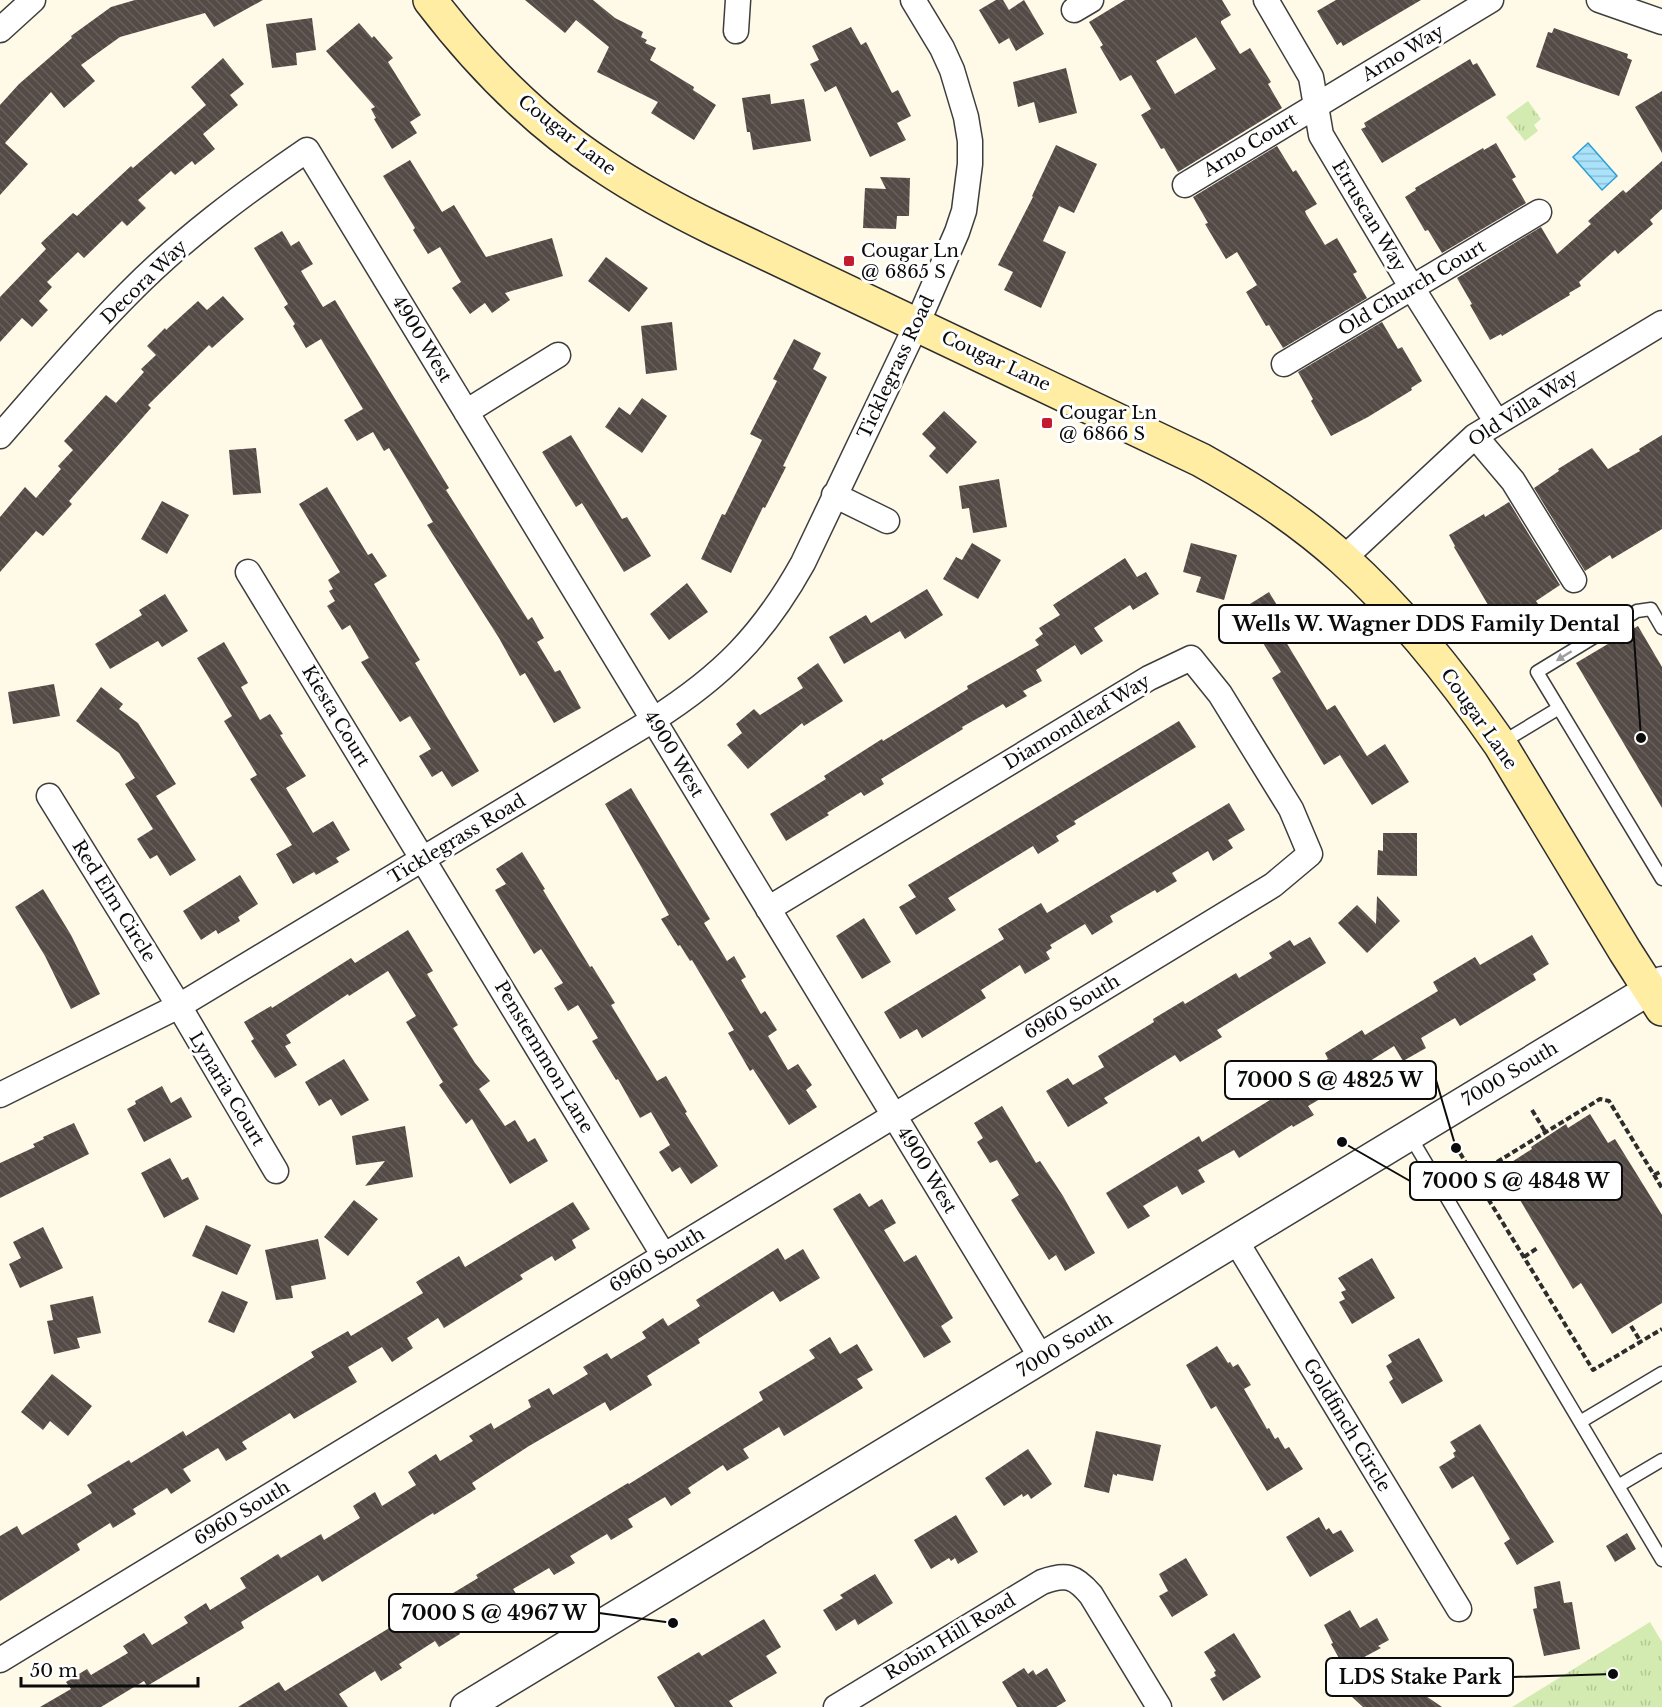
<svg xmlns="http://www.w3.org/2000/svg" width="1662" height="1707" viewBox="0 0 1662 1707" font-family="'Libre Baskerville',serif">
<defs>
<pattern id="park-tufts" width="24" height="20" patternUnits="userSpaceOnUse" patternTransform="scale(1.5)"><rect width="24" height="20" fill="#d3ebb0"/><path d="M3 7l-1-3M5 7V3M7 7l1-3M15 17l-1-3M17 17v-4M19 17l1-3" fill="none" stroke="#b4c896"/></pattern>
<pattern id="water-rules" width="6" height="5" patternUnits="userSpaceOnUse" patternTransform="scale(1.5)"><rect width="6" height="5" fill="#a9e2fa"/><path d="M0 2.5h6" fill="none" stroke="#90c1d5"/></pattern>
<pattern id="building-back-hatch" width="6" height="6" patternUnits="userSpaceOnUse" patternTransform="scale(1.5)"><rect width="6" height="6" fill="#544a46"/><path d="M-1 5l2 2M0 0l6 6M5-1l2 2" fill="none" stroke="#68605c"/></pattern>
</defs>
<rect width="100%" height="100%" fill="#fff9e8"/>
<!-- park -->
<path fill="url(#park-tufts)" d="M1528,101L1541,119L1534,125L1538,131L1525,141L1506,117Z
M1650,1622L1662,1642V1707H1512Z"/>
<!-- water -->
<path fill="url(#water-rules)" stroke="#2ba0d6" stroke-width="1.5" d="M1588,143L1617,176L1602,190L1573,157Z"/>
<!-- building -->
<path fill="url(#building-back-hatch)" fill-rule="evenodd" d="M135,0H263L214,27L205,13L120,37L81,65L95,81L64,108L51,92L5,143L28,164L0,195V105L19,84L72,38L71,36L111,7Z
M525,0H593L615,18L643,32L641,37L647,40L645,43L656,48L650,60L694,87L693,90L716,105L694,140L651,113L658,102L597,72L609,47L576,20L565,33Z
M996,0H1003L1009,10L1024,0L1044,34L1016,51L1009,38L999,44L979,10Z
M1125,0H1222L1231,15L1221,21V23L1240,54L1250,48L1271,82L1268,84L1282,108L1178,172L1164,148L1161,149L1141,115L1151,109L1131,75L1120,81L1100,47L1103,45L1089,22ZM1196,37L1216,69L1175,94L1156,61Z
M1336,0H1421L1343,46L1341,42L1337,45L1317,11Z
M312,18L316,50L296,53L297,65L272,68L266,24Z
M359,23L372,38L374,36L393,58L388,62L421,115L410,122L417,133L392,149L374,119L376,118L371,109L375,107L326,51Z
M851,27L861,45L866,42L892,93L898,90L911,116L897,123L906,140L870,157L836,86L825,92L810,64L819,60L812,46Z
M1554,28L1628,54L1627,58L1632,60L1619,96L1536,67L1548,32L1552,33Z
M223,58L244,84L230,95L238,105L203,134L215,149L195,165L192,161L175,175L171,171L138,200L146,208L127,226L122,221L84,258L78,252L47,282L52,287L39,301L48,310L32,327L22,318L0,342V297L46,249L41,243L73,213L77,216L131,166L133,168L206,105L191,87Z
M1470,59L1473,65L1477,63L1496,95L1382,163L1361,129L1366,127L1364,123Z
M1066,68L1077,113L1039,123L1034,102L1018,107L1013,82Z
M1662,91V153L1635,107Z
M770,94L771,104L804,99L811,141L753,150L750,132H747L742,98Z
M1496,143L1516,177L1512,179L1526,203L1442,253L1428,230L1425,231L1405,197L1416,190L1415,188L1459,162L1483,148L1484,150Z
M1056,145L1097,164L1074,213L1059,206L1043,241L1066,252L1041,308L1004,290L1013,272L998,265L1033,197L1032,196Z
M1277,146L1293,172L1296,170L1317,204L1305,211L1306,214L1325,245L1337,238L1357,272L1353,274L1367,298L1283,348L1269,325L1266,326L1246,292L1257,285L1237,252L1226,259L1205,224L1208,223L1193,197Z
M410,160L442,212L454,205L486,257L552,238L563,276L505,293L510,300L492,313L485,303L470,314L452,288L461,282L440,247L428,254L413,230L415,228L383,176Z
M1662,161V209L1650,220L1653,224L1618,254L1615,250L1579,282L1581,286L1569,293L1570,295L1502,336L1501,334L1490,340L1470,305L1472,304L1457,278L1541,227L1557,254L1591,224L1588,221L1623,190L1626,193Z
M880,177L910,178L909,216H897L896,229L863,228L865,188L886,189Z
M282,231L291,246L299,241L313,264L301,271L323,307L335,300L449,488L446,490L528,620L532,617L544,638L537,642L555,672L560,670L581,708L554,723L525,673L520,676L499,638L427,525L433,522L389,448L384,451L373,432L357,441L344,420L363,409L321,339L306,348L293,326L295,324L284,307L288,304L254,248Z
M606,257L648,288L629,312L588,281Z
M223,296L244,319L212,348L209,345L148,405L151,408L69,501L72,504L43,536L36,531L0,572V517L25,487L36,498L61,469L58,466L73,450L64,441L106,395L116,403L144,372L141,369L156,355L147,346L165,328L166,330L198,301L207,310Z
M672,322L677,370L646,374L641,326Z
M1382,322L1398,349L1402,347L1422,381L1411,388L1412,390L1368,417L1331,436L1311,401L1313,399L1298,372Z
M794,339L821,353L813,369L827,377L783,466L786,467L765,508L763,507L731,573L701,559L722,514L725,515L762,440L750,434L777,381L773,379Z
M642,398L667,416L642,453L605,427L619,407L630,415Z
M944,411L977,442L947,474L929,456L936,448L922,434Z
M571,435L622,519L627,517L651,556L624,572L582,503L576,507L542,452Z
M1662,435V529L1612,559L1610,555L1585,571L1534,488L1559,471L1558,469L1592,448L1608,469L1640,451L1639,449Z
M256,448L261,493L233,495L229,450Z
M999,479L1007,527L973,533L969,508L962,509L959,486Z
M327,487L368,555L372,553L387,576L374,584L420,660L415,663L479,771L452,787L442,771L432,777L419,756L431,749L410,716L400,722L361,662L369,658L350,625L342,630L327,606L335,601L329,591L333,589L328,580L340,572L299,504Z
M162,501L189,515L167,554L141,539Z
M1509,502L1560,585L1536,601L1538,604L1503,625L1496,613L1494,615L1454,547L1455,546L1449,535L1484,514L1485,517Z
M972,543L1001,560L978,599L943,579L956,557L962,560Z
M1191,543L1237,555L1224,600L1196,592L1201,577L1183,572Z
M1125,558L1137,577L1146,572L1159,594L1133,610L1130,605L1094,628L1103,641L1081,655L1075,645L1036,670L1042,681L1023,691L1027,696L1006,708L1003,704L962,727L963,729L881,779L884,784L864,796L861,792L827,813L829,815L786,841L770,814L826,779L824,776L882,739L883,741L968,689L967,686L1039,645L1035,640L1043,634L1039,628L1060,615L1053,605Z
M687,583L708,612L669,640L650,614Z
M927,589L943,615L905,639L900,631L844,664L829,637L866,615L871,623Z
M1269,592L1296,636L1286,642L1327,710L1335,705L1367,756L1385,744L1409,782L1372,805L1340,755L1324,765L1272,678L1281,672L1242,609Z
M165,594L188,631L162,647L158,641L110,669L95,644L142,615L139,610Z
M1638,626L1662,667V808L1576,663Z
M224,642L248,683L241,687L260,720L270,714L283,734L280,735L306,776L286,788L313,833L333,821L350,850L336,858L339,862L316,875L314,872L293,884L276,854L292,845L250,779L257,775L224,721L232,716L197,658Z
M818,663L843,701L804,726L802,723L748,769L727,745L742,733L736,724L754,709L760,715L803,688L797,678Z
M54,684L60,716L13,724L8,692Z
M101,687L123,704L119,709L138,723L176,784L156,796L196,860L170,876L157,855L150,859L137,839L153,829L125,784L135,778L119,753L76,721Z
M1179,721L1196,747L1074,821L1076,824L1056,836L1059,841L1038,854L1033,846L948,898L956,910L916,935L899,907L916,897L908,885Z
M631,788L710,919L704,923L727,961L734,956L746,977L741,980L761,1014L765,1011L777,1030L768,1036L788,1070L798,1064L812,1085L806,1090L817,1107L789,1125L753,1069L750,1071L728,1033L734,1030L692,960L690,961L680,945L678,946L661,919L669,915L605,804Z
M1229,803L1245,830L1228,840L1233,848L1213,861L1208,851L1172,873L1177,881L1157,893L1155,890L1110,916L1113,922L1092,935L1085,924L1050,945L1052,948L1046,952L1050,959L1025,974L1020,965L981,990L986,998L943,1025L922,1038L917,1029L900,1039L884,1012L1004,939L998,929L1041,903L1047,913Z
M1383,833H1417V876L1377,875L1378,850L1383,851Z
M522,852L545,889L543,890L590,967L592,966L615,1003L611,1005L657,1081L666,1076L687,1112L685,1113L718,1166L691,1184L680,1167L672,1172L659,1152L670,1145L651,1112L640,1118L618,1079L616,1080L592,1041L598,1038L578,1005L568,1011L554,988L563,983L541,949L534,954L495,890L506,884L496,869Z
M240,875L258,904L238,917L240,921L218,934L216,930L201,940L183,911Z
M43,889L71,935L100,994L71,1009L45,956L15,907Z
M1377,896L1400,921L1367,953L1338,923L1357,905L1376,924Z
M864,918L891,962L862,979L836,936Z
M408,930L433,971L427,974L458,1025L453,1028L475,1063L490,1081L479,1089L505,1126L515,1120L528,1142L535,1138L548,1161L510,1184L472,1119L466,1124L439,1085L443,1082L406,1022L416,1016L388,971L349,996L348,994L286,1035L291,1043L285,1046L297,1065L275,1078L251,1041L254,1039L244,1022L271,1006L272,1008L351,958L355,963Z
M1532,935L1549,964L1533,974L1536,980L1460,1026L1455,1018L1421,1038L1426,1048L1403,1061L1394,1046L1362,1066L1371,1081L1349,1094L1344,1085L1308,1106L1314,1115L1293,1127L1292,1125L1239,1158L1234,1150L1198,1170L1205,1182L1182,1195L1177,1186L1143,1206L1150,1216L1128,1229L1106,1193L1199,1136L1202,1142L1275,1097L1272,1092L1328,1059L1325,1053L1362,1030L1365,1035L1438,991L1433,982L1475,957L1480,965Z
M1310,937L1326,963L1217,1030L1222,1037L1180,1062L1175,1055L1104,1098L1108,1103L1068,1127L1046,1091L1068,1078L1073,1085L1104,1067L1098,1056L1154,1022L1153,1019L1183,1001L1185,1004L1236,973L1239,978L1272,958L1269,953L1290,940L1294,946Z
M344,1059L369,1100L341,1116L331,1099L319,1106L305,1082Z
M162,1086L171,1103L181,1097L192,1117L144,1142L127,1109L136,1104L135,1101Z
M1002,1106L1036,1163L1040,1161L1063,1196L1095,1253L1065,1271L1056,1255L1049,1260L1011,1200L1019,1195L997,1160L990,1163L977,1142L983,1138L974,1123Z
M1590,1114L1608,1143L1615,1139L1662,1215V1303L1612,1334L1581,1283L1573,1289L1517,1195L1523,1191L1507,1165L1532,1149L1531,1147L1566,1124L1568,1128Z
M74,1123L89,1154L0,1198V1163L35,1147L33,1144L44,1139L43,1137Z
M405,1126L413,1177L365,1186L385,1161L356,1165L352,1136Z
M170,1158L182,1180L188,1177L199,1199L164,1218L141,1173Z
M860,1193L869,1207L882,1199L896,1223L884,1230L904,1262L916,1255L953,1318L941,1326L951,1342L924,1358L833,1209Z
M354,1200L378,1219L348,1256L324,1237Z
M573,1202L590,1229L572,1240L576,1248L555,1261L552,1256L520,1275L523,1279L444,1328L438,1318L407,1338L413,1348L392,1362L382,1347L348,1367L357,1382L294,1419L290,1413L242,1442L247,1449L226,1461L218,1448L183,1469L191,1481L171,1494L167,1488L133,1509L136,1514L113,1528L110,1523L77,1544L80,1550L0,1601V1536L17,1526L22,1535L92,1493L87,1485L129,1460L131,1463L183,1431L186,1436L314,1357L311,1352L348,1331L351,1336L423,1293L416,1282L459,1256L465,1267Z
M206,1225L251,1245L237,1275L192,1256Z
M43,1227L63,1268L20,1288L9,1264L21,1258L13,1242Z
M318,1239L326,1279L291,1286L293,1298L276,1300L265,1250Z
M778,1248L785,1260L803,1249L820,1278L780,1302L773,1291L698,1339L700,1343L647,1376L652,1385L610,1411L605,1402L529,1446L472,1483L476,1489L434,1515L433,1513L322,1582L318,1575L241,1622L244,1628L147,1686L144,1681L101,1707H40L71,1689L66,1682L87,1669L91,1675L128,1653L123,1646L144,1633L152,1645L188,1623L184,1617L206,1603L210,1610L246,1588L240,1578L278,1554L281,1558L321,1534L324,1540L360,1518L353,1506L375,1492L382,1506L416,1485L408,1472L436,1454L440,1461L473,1441L469,1436L491,1423L494,1429L531,1407L528,1400L549,1388L553,1395L588,1374L583,1367L607,1353L611,1359L646,1338L642,1332L663,1318L668,1326L700,1306L696,1300Z
M1372,1258L1395,1298L1352,1324L1339,1302L1345,1299L1341,1292L1346,1290L1338,1278Z
M222,1291L248,1302L234,1333L208,1322Z
M93,1296L101,1333L77,1338L80,1348L54,1354L47,1321L53,1320L50,1305Z
M830,1337L840,1354L857,1344L873,1370L857,1379L863,1388L784,1436L779,1427L743,1449L749,1458L727,1471L723,1465L688,1488L691,1493L671,1506L665,1497L628,1519L633,1527L611,1540L607,1534L570,1556L575,1563L554,1575L549,1568L513,1589L519,1598L498,1611L492,1602L454,1624L460,1634L439,1647L435,1641L399,1664L402,1668L381,1681L375,1671L339,1694L348,1707H238L279,1682L285,1691L439,1598L440,1601L478,1578L476,1575L628,1483L629,1484L763,1400L759,1392L815,1358L809,1350Z
M1419,1338L1443,1381L1402,1404L1389,1382L1393,1379L1386,1366L1392,1362L1388,1355Z
M1217,1346L1228,1363L1230,1362L1233,1367L1238,1364L1251,1385L1244,1389L1267,1429L1269,1428L1275,1439L1278,1437L1285,1449L1289,1447L1303,1469L1267,1491L1216,1406L1211,1409L1186,1365Z
M52,1374L92,1406L68,1436L50,1421L43,1430L21,1412Z
M1480,1424L1554,1542L1517,1565L1504,1543L1510,1539L1473,1476L1452,1489L1439,1467L1455,1457L1453,1453L1456,1451L1450,1442Z
M1096,1431L1161,1445L1153,1481L1117,1474V1476L1113,1474L1109,1493L1084,1487Z
M1028,1449L1052,1484L1031,1499L1028,1494L1023,1497L1022,1494L1004,1506L985,1478Z
M956,1515L978,1552L958,1564L955,1558L951,1561L949,1558L931,1569L914,1540Z
M1319,1517L1326,1530L1329,1528L1333,1534L1341,1530L1354,1551L1310,1577L1286,1537Z
M1627,1533L1636,1549L1615,1562L1606,1546Z
M1186,1558L1208,1595L1172,1617L1159,1596L1168,1591L1159,1574Z
M875,1574L893,1603L858,1625L855,1619L836,1631L823,1610L843,1598L840,1595Z
M1560,1581L1564,1603L1572,1602L1580,1649L1544,1656L1533,1609L1537,1608L1534,1587Z
M1350,1610L1360,1628L1377,1618L1389,1640L1378,1646L1381,1648L1355,1662L1389,1693L1408,1667L1427,1681L1420,1692L1442,1707H1363L1351,1696L1357,1690L1331,1644L1333,1643L1324,1625Z
M764,1619L781,1647L766,1656L777,1673L729,1701L733,1707H675L657,1677L699,1652L702,1656Z
M1234,1633L1261,1677L1223,1701L1210,1679L1216,1676L1214,1672L1216,1671L1204,1652Z
M1024,1668L1028,1674L1033,1670L1036,1675L1047,1668L1066,1701L1056,1707H1017L1002,1682Z"/>
<g fill="none" stroke-linecap="round" stroke-linejoin="round">
<defs>
<path id="service" d="M1662,628L1651,609L1637,611L1537,672L1662,879
M1501,743L1559,708
M1410,1136L1662,1560
M1580,1422L1662,1373
M1618,1486L1662,1460"/>
<path id="minor" d="M1266,0L1311,77L1321,135L1412,288L1496,421
M1599,0L1662,22
M1074,10L1091,0
M0,30L33,0
M736,31L738,0
M1185,185L1491,0
M1284,364L1539,212
M466,412L558,355
M0,436C42,388 84,338 129,293C182,239 244,193 307,150L1042,1359
M1475,436L1513,481L1574,580
M834,495L887,521
M1343,559L1475,436L1662,323
M248,572L664,1256
M49,796L179,1006L276,1171
M0,1095L179,1006L653,720C722,676 763,635 803,563L917,324L957,232L964,211L970,164V141L966,117L952,70L942,48L913,0
M1236,1241L1459,1609
M0,1660L1273,885L1310,854L1291,809L1220,694L1191,658L1149,678L768,909
M836,1707L1042,1582C1066,1573 1075,1576 1091,1595L1159,1707"/>
<path id="tertiary" d="M466,1707L1662,982"/>
<path id="secondary" d="M430,0C478,63 537,123 603,166C639,190 676,210 715,229L1201,460C1251,488 1300,520 1343,559C1402,612 1455,679 1500,744L1625,951L1662,1009"/>
</defs>
<!-- service casing -->
<use href="#service" stroke="#3e3e3e" stroke-width="15"/>
<!-- minor casing -->
<use href="#minor" stroke="#3e3e3e" stroke-width="27"/>
<!-- tertiary casing -->
<use href="#tertiary" stroke="#3e3e3e" stroke-width="33"/>
<!-- secondary casing -->
<use href="#secondary" stroke="#2d2d2d" stroke-width="36"/>
<!-- path -->
<path stroke="#2d2d2d" stroke-width="4" stroke-dasharray="6 3" stroke-linecap="butt" d="M1532,1110L1546,1133
M1460,1153L1593,1370L1662,1329
M1654,1175L1662,1171
M1474,1176L1600,1099L1609,1101L1662,1188
M1524,1257L1539,1247
M1631,1326L1641,1342"/>
<!-- service -->
<use href="#service" stroke="#fff" stroke-width="12"/>
<!-- minor -->
<use href="#minor" stroke="#fff" stroke-width="24"/>
<!-- tertiary -->
<use href="#tertiary" stroke="#fff" stroke-width="30"/>
<!-- secondary -->
<use href="#secondary" stroke="#ffeda3" stroke-width="33"/>
</g>
<!-- one-way arrows -->
<defs><path id="oneway-solid" d="M-6-.8H1V-3.2L6.5 0L1 3.2V.8H-6Z" transform="scale(1.5)"/></defs>
<use fill="#9d9d9d" href="#oneway-solid" transform="translate(1564 656) rotate(148)"/>
<!-- markers -->
<g fill="#c31b30" stroke="#fff" stroke-width="2">
<rect x="843" y="255" width="12" height="12" rx="3"/>
<rect x="1041" y="417" width="12" height="12" rx="3"/>
</g>
<g text-anchor="middle" dominant-baseline="central" stroke-width="6" stroke-linejoin="round" paint-order="stroke">
<!-- street labels -->
<g font-size="18" fill="#0b0b0b" stroke="#fff">
<text transform="translate(1403 53) rotate(-31)">Arno Way</text>
<text transform="translate(567 135) rotate(38)">Cougar Lane</text>
<text transform="translate(1250 145) rotate(-31)">Arno Court</text>
<text transform="translate(1369 216) rotate(59)">Etruscan Way</text>
<text transform="translate(144 282) rotate(-44)">Decora Way</text>
<text transform="translate(1412 288) rotate(-31)">Old Church Court</text>
<text transform="translate(422 339) rotate(59)">4900 West</text>
<text transform="translate(996 361) rotate(25)">Cougar Lane</text>
<text transform="translate(896 367) rotate(-65)">Ticklegrass Road</text>
<text transform="translate(1523 408) rotate(-33)">Old Villa Way</text>
<text transform="translate(336 716) rotate(59)">Kiesta Court</text>
<text transform="translate(1479 719) rotate(55)">Cougar Lane</text>
<text transform="translate(1077 722) rotate(-31)">Diamondleaf Way</text>
<text transform="translate(674 754) rotate(59)">4900 West</text>
<text transform="translate(457 839) rotate(-31)">Ticklegrass Road</text>
<text transform="translate(114 901) rotate(58)">Red Elm Circle</text>
<text transform="translate(1072 1007) rotate(-31)">6960 South</text>
<text transform="translate(544 1057) rotate(59)">Penstemmon Lane</text>
<text transform="translate(1510 1074) rotate(-31)">7000 South</text>
<text transform="translate(227 1089) rotate(59)">Lynaria Court</text>
<text transform="translate(927 1170) rotate(59)">4900 West</text>
<text transform="translate(657 1260) rotate(-31)">6960 South</text>
<text transform="translate(1065 1345) rotate(-31)">7000 South</text>
<text transform="translate(1347 1425) rotate(59)">Goldfinch Circle</text>
<text transform="translate(242 1513) rotate(-31)">6960 South</text>
<text transform="translate(950 1637) rotate(-31)">Robin Hill Road</text>
</g>
<!-- poi labels -->
<g font-size="18" fill="#0b0b0b" stroke="#fff" text-anchor="start">
<text x="861" y="251">Cougar Ln<tspan x="861" dy="21">@ 6865 S</tspan></text>
<text x="1059" y="413">Cougar Ln<tspan x="1059" dy="21">@ 6866 S</tspan></text>
</g>
</g>
<!-- callouts -->
<path fill="none" stroke="#0b0b0b" stroke-width="2" d="M1641 738L1633 624M1456 1148L1436 1080M1342 1142L1410 1181M673 1623L599 1613M1613 1674L1513 1677"/>
<g fill="#0b0b0b" stroke="#fff" stroke-width="2">
<circle cx="1641" cy="738" r="6"/>
<circle cx="1456" cy="1148" r="6"/>
<circle cx="1342" cy="1142" r="6"/>
<circle cx="673" cy="1623" r="6"/>
<circle cx="1613" cy="1674" r="6"/>
</g>
<g fill="#fff" stroke="#0b0b0b" stroke-width="2">
<rect x="1219" y="605" width="414" height="38" rx="6"/>
<rect x="1225" y="1061" width="211" height="38" rx="6"/>
<rect x="1410" y="1162" width="212" height="38" rx="6"/>
<rect x="389" y="1594" width="210" height="38" rx="6"/>
<rect x="1326" y="1658" width="187" height="38" rx="6"/>
</g>
<g font-size="20" text-anchor="middle" font-weight="bold" fill="#0b0b0b">
<text x="1426" y="631">Wells W. Wagner DDS Family Dental</text>
<text x="1330" y="1087">7000 S @ 4825 W</text>
<text x="1516" y="1188">7000 S @ 4848 W</text>
<text x="494" y="1620">7000 S @ 4967 W</text>
<text x="1420" y="1684">LDS Stake Park</text>
</g>
<!-- scale -->
<path d="M21 1677v9h177v-9" fill="none" stroke="#0b0b0b" stroke-width="3"/>
<text x="30" y="1677" font-size="18" fill="#0b0b0b" stroke="#ffffff" stroke-width="4.5" paint-order="stroke">50 m</text>
</svg>
